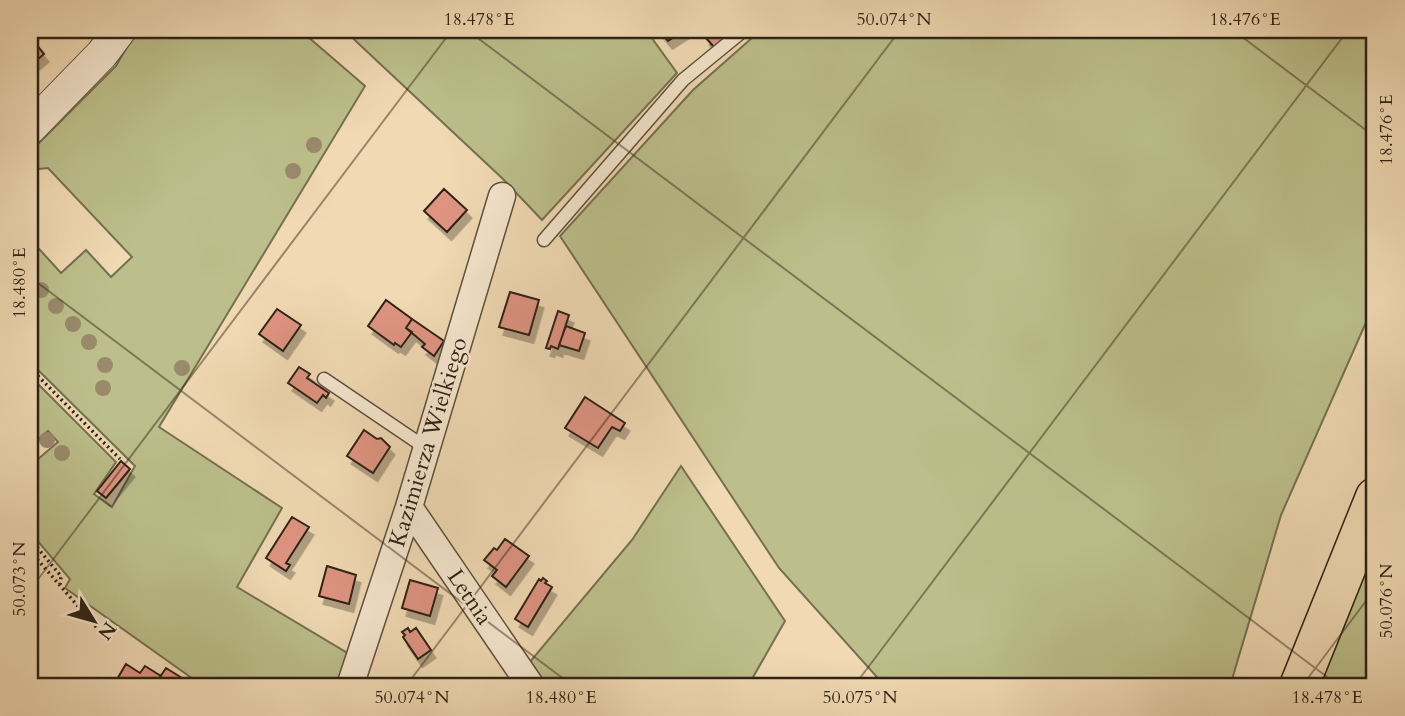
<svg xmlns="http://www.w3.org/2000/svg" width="1405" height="716" viewBox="0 0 1405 716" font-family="Cardo,serif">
<defs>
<filter id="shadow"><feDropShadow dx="4.5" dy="8" stdDeviation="0" flood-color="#0004"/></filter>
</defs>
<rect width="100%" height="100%" fill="#f0d9b3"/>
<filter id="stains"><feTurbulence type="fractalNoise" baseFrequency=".00286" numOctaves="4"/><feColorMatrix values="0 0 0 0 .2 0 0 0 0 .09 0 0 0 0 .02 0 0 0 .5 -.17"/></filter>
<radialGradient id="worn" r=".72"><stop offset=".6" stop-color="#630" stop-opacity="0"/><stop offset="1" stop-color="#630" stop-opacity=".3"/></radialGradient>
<!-- green -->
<path fill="#bcbf8b" stroke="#747050" stroke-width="2" d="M137,30H300L365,86L159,427L282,508L237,587L349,654L338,686H203L65,588L70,579L30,532V466L58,442L48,431L36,442L30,434V376L116,462L94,494L112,507L135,466L30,362V281L34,277L30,273V239L61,273L86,250L111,277L132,257L48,168L39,169L30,176V152L116,66Z
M344,30H646L677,73L542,220L503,179Z
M761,30H1375V302L1281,515L1230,686H885L779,568L560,236L693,90Z
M681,466L785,621L748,686H545L529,663L632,540Z
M1375,530V686H1313Z"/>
<!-- building -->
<path fill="#df9482" stroke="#2d2215" stroke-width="2" filter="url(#shadow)" d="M659,30H685L668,41Z
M713,30H734L714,47L705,37Z
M30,37L44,54L30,66Z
M444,189L467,210L447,232L424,211Z
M510,292L539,300L529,335L499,327Z
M386,300L412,319L406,328L412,332L401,347L395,343L394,345L368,326Z
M277,309L301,325L283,351L259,334Z
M558,311L569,315L558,349L551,346L550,349L546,348Z
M412,319L444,341L434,356L422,347L425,344L406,328Z
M566,326L585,333L579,351L559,345Z
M299,367L310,374L307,378L329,393L326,398L323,395L317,403L288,383Z
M585,397L625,423L620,431L612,427L598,448L565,428Z
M364,430L377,439L381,438L390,447L373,473L347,456Z
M121,461L130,469L106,498L97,491Z
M292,517L309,527L286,563L290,565L286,571L266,558Z
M505,539L529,556L506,587L492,576L497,570L484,560L494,548L497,550Z
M327,566L356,575L349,604L319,596Z
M543,578L547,581L545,583L552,587L528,627L515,619L539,579L541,581Z
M410,580L438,588L430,616L402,608Z
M408,628L410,632L416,628L431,650L418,659L403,637L405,635L402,632Z
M126,664L140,673L145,666L161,676L154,686H113Z
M166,668L182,678L177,686H154Z"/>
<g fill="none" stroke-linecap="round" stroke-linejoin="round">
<defs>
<path id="service" d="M544,240L683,80L744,30
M324,379L426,448"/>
<path id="minor" d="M409,507L531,686
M350,686L409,507L502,196"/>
<path id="tertiary" d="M30,128L102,54L120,30"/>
<path id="primary" d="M1299,686L1375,497"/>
</defs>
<!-- service casing -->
<use href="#service" stroke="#5e503c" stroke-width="15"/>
<!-- minor casing -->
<use href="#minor" stroke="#5e503c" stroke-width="29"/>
<!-- tertiary casing -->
<use href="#tertiary" stroke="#5e503c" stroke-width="34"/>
<!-- primary casing -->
<use href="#primary" stroke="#2d2215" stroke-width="41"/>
<!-- path -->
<path stroke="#2d2215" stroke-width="3.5" stroke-dasharray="2 3.5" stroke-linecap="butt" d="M30,368L120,459
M30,445L37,454L30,464
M30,539L61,576L60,585
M30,551L97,628"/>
<!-- service -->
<use href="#service" stroke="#f5e6ce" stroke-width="12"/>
<!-- minor -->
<use href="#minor" stroke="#f5e6ce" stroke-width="26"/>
<!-- tertiary -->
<use href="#tertiary" stroke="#f5e6ce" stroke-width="32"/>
<!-- primary -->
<use href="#primary" stroke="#f0d9b3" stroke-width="38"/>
</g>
<!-- trees -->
<g fill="#998a6c">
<circle cx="314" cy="145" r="8"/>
<circle cx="293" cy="171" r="8"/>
<circle cx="41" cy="290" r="8"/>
<circle cx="56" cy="306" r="8"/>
<circle cx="73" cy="324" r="8"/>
<circle cx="89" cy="342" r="8"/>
<circle cx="105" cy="365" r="8"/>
<circle cx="182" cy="368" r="8"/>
<circle cx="103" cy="388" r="8"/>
<circle cx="47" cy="440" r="8"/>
<circle cx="62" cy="453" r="8"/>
</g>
<!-- ticks -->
<path fill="none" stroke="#2d2215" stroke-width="2" stroke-opacity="0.45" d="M467,30L1339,686M1233,30L1375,137M30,277L573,686M30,590L452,30M406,686L900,30M854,686L1348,30M1302,686L1375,589"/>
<g text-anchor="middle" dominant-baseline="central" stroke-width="5" stroke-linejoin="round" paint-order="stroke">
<!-- street labels -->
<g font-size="23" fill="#2d2215" stroke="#f5e6ce">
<text transform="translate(428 442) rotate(-73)">Kazimierza Wielkiego</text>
<text transform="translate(470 597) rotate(56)">Letnia</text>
</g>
</g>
<!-- margin -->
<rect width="1405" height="716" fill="none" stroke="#f0d9b3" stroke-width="77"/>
<!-- north arrow -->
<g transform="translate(94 621) rotate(127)" stroke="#f5e6ce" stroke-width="5" paint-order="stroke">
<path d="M0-5L12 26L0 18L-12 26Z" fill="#2d2215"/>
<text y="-10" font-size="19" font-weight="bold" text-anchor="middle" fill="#2d2215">N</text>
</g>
<rect x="38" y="38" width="1328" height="640" fill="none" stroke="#2d2215" stroke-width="2.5"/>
<g font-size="18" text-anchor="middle" fill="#2d2215">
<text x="479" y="25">18.478°E</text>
<text x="894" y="25">50.074°N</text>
<text x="1245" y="25">18.476°E</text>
<text transform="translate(1386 130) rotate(-90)" y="6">18.476°E</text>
<text transform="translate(19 283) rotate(-90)" y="6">18.480°E</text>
<text transform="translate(19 579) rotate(-90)" y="6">50.073°N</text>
<text transform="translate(1386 601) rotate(-90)" y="6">50.076°N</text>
<text x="412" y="703">50.074°N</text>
<text x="561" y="703">18.480°E</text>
<text x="860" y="703">50.075°N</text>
<text x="1327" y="703">18.478°E</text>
</g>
<rect width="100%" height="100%" filter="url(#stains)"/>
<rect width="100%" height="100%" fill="url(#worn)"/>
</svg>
